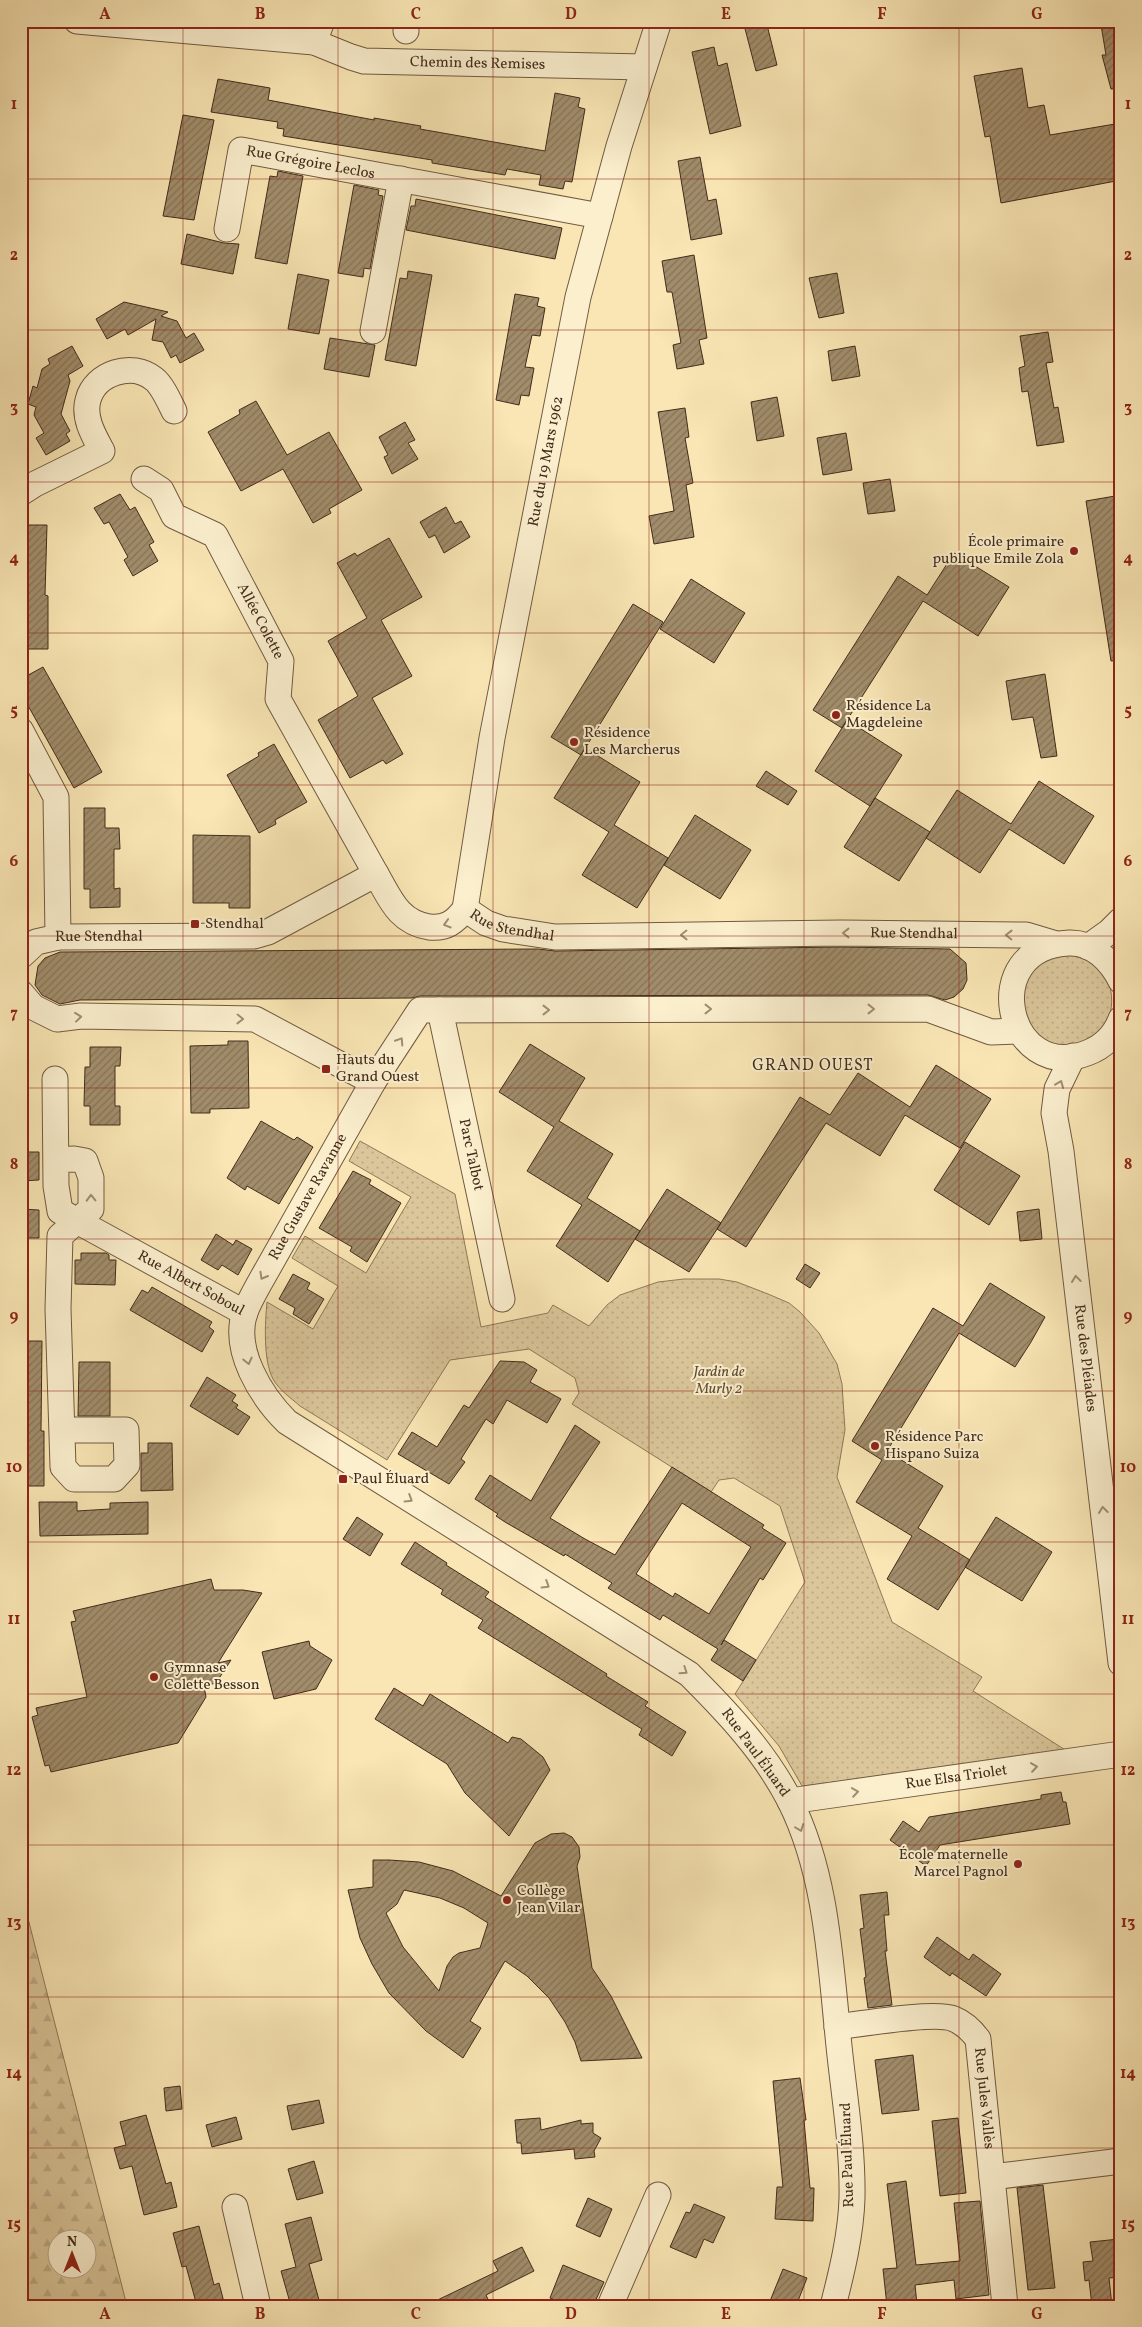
<svg xmlns="http://www.w3.org/2000/svg" width="1142" height="2327" viewBox="0 0 1142 2327" font-family="Vollkorn,serif">
<defs>
<pattern id="grass-dots" width="8" height="8" patternUnits="userSpaceOnUse" patternTransform="scale(1.25)"><rect width="8" height="8" fill="#dac69a"/><path d="M2 2h.1M6 6h.1" fill="none" stroke="#bcaa84" stroke-width="1.8" stroke-linecap="round"/></pattern>
<pattern id="forest-firs" width="22" height="20" patternUnits="userSpaceOnUse" patternTransform="scale(1.25)"><rect width="22" height="20" fill="#dac69a"/><path d="M5 1l3.5 6h-7zM16 11l3.5 6h-7z" fill="#bcaa84"/></pattern>
<pattern id="building-hatch" width="6" height="6" patternUnits="userSpaceOnUse" patternTransform="scale(1.25)"><rect width="6" height="6" fill="#a18d6b"/><path d="M-1 1l2-2M0 6l6-6M5 7l2-2" fill="none" stroke="#857357"/></pattern>
</defs>
<rect width="100%" height="100%" fill="#f9e6b4"/>
<filter id="stains"><feTurbulence type="fractalNoise" baseFrequency=".004" numOctaves="4"/><feColorMatrix values="0 0 0 0 .2 0 0 0 0 .09 0 0 0 0 .02 0 0 0 .5 -.17"/></filter>
<radialGradient id="worn" r=".72"><stop offset=".6" stop-color="#630" stop-opacity="0"/><stop offset="1" stop-color="#630" stop-opacity=".3"/></radialGradient>
<!-- grass -->
<path fill="url(#grass-dots)" stroke="#8e795a" d="M1069,953C1079,955 1089,958 1097,965C1120,986 1116,1031 1085,1043C1081,1045 1074,1044 1070,1045C1065,1045 1058,1047 1054,1046C1046,1045 1035,1035 1028,1030L1019,985L1038,960Z
M360,1141L455,1194L481,1327L548,1313L553,1305L589,1326L607,1305L620,1295L658,1282L684,1279H719L737,1282L768,1294L789,1303L800,1312L819,1333L837,1364L842,1384L845,1430L837,1477L892,1622L982,1677L973,1691L1070,1753L802,1786L779,1746L735,1694L805,1582L780,1506L734,1478L719,1480L711,1492L572,1404L579,1393L575,1378L529,1349L450,1360L387,1460L300,1406C291,1398 279,1390 273,1379C263,1360 265,1323 267,1302L313,1329L338,1286L292,1258L305,1236L366,1273L411,1197L349,1161Z"/>
<!-- forest -->
<path fill="url(#forest-firs)" stroke="#8e795a" fill-rule="evenodd" d="M21,1891L127,2306H21ZM58,2240H88V2270H58Z"/>
<!-- building -->
<path fill="url(#building-hatch)" stroke="#422c1b" fill-rule="evenodd" d="M743,21H766L777,65L756,71Z
M1121,22V88L1111,89L1102,55H1106L1101,25Z
M714,47L718,66L727,63L741,126L710,134L692,52Z
M1022,68L1028,108L1044,105L1050,135L1121,123V180L1001,203L990,136L985,137L974,76Z
M218,79L270,88L268,100L374,120V118L421,126L420,129L545,151L555,93L580,98L578,107L585,109L572,182L565,181L563,189L539,185L541,175L507,169L505,175L432,163V160L283,136L284,129L277,128L278,122L211,112Z
M183,115L214,120L194,220L163,216Z
M700,157L708,201L716,199L722,234L691,240L678,161Z
M278,171L303,176L287,264L255,258L270,176L277,177Z
M354,185L379,190L378,195L383,196L370,269L364,268L363,277L338,273Z
M416,199L562,228L555,259L406,230L411,206H415Z
M187,234L224,243L239,244L233,274L181,264Z
M694,255L707,338L699,340L704,364L677,369L673,345L681,343L672,292H667L662,261Z
M408,271L432,275L416,366L385,360L400,278L407,279Z
M837,273L844,313L819,318L809,278Z
M298,274L329,280L319,334L288,329Z
M515,294L539,298L537,306L545,308L540,336L532,335L525,367L534,368L529,396L521,395L519,405L496,400Z
M124,302L168,312L161,316L177,321L186,338L194,333L204,350L180,363L176,355L171,358L163,342L152,340L156,319L128,335L125,329L107,339L96,319Z
M1048,332L1053,362L1046,363L1054,408L1058,407L1064,442L1037,446L1028,391L1022,392L1019,368L1025,366L1020,336Z
M330,338L375,345L369,377L324,369Z
M72,346L83,366L68,375L70,381L61,414L70,431L66,434L70,441L46,455L36,438L44,433L34,415L36,407L28,404L33,386L37,388L42,369L50,364L48,359Z
M855,346L860,376L832,381L828,351Z
M777,397L784,436L757,441L751,402Z
M256,401L287,455L329,432L362,490L329,509L331,513L313,523L283,469L241,491L208,432L240,414L239,410Z
M685,408L689,437L685,438L693,483L686,485L694,537L654,544L649,516L674,511L658,412Z
M405,422L415,440L408,443L418,459L392,474L384,457L388,455L379,437Z
M846,433L852,470L823,475L817,438Z
M890,479L895,511L868,514L863,483Z
M120,494L130,510L135,507L154,542L149,545L158,561L133,576L124,560L128,557L109,522L104,524L94,508Z
M1121,495V660L1111,661L1086,501Z
M446,507L455,524L461,521L470,537L444,553L435,535L429,538L420,522Z
M21,525H47L45,595L48,596V649H21Z
M389,538L422,597L381,620L412,676L372,698L403,754L386,764L383,760L350,778L318,720L358,696L328,641L367,618L337,563L355,553L357,556Z
M954,553L1009,587L978,636L923,601L842,728L813,710L898,576L927,595Z
M691,579L745,613L714,663L660,629Z
M633,604L663,622L581,755L551,737Z
M43,667L102,772L74,788L21,693V679Z
M1045,674L1057,756L1041,758L1033,717L1012,720L1006,681Z
M847,720L902,755L870,806L815,771Z
M274,744L307,802L275,820L276,824L259,833L227,775L259,756L258,753Z
M585,748L640,782L614,825L668,858L637,908L582,875L609,832L554,798Z
M766,771L797,791L788,805L756,786Z
M1039,781L1094,816L1064,864L1009,829L980,873L926,838L957,790L1011,824Z
M875,798L930,832L899,881L844,847Z
M84,808H105V828H119L120,849H114V889L120,888V907L90,908V889H84Z
M695,815L751,850L720,899L664,865Z
M193,835L250,836V908H229V903H193Z
M842,947L950,949L966,963L967,980L963,989L954,997L945,1000L928,995L420,996L412,998L80,1000L60,1004L42,995L35,985L38,966L45,958L60,952L538,949L555,951Z
M228,1041H248L249,1108L210,1109V1113H191L190,1046L228,1045Z
M530,1044L585,1078L559,1121L613,1154L587,1198L640,1231L608,1282L556,1246L582,1205L527,1171L554,1127L499,1092Z
M90,1047H121L120,1066H115V1106H120V1125H90V1106H84L85,1067H90Z
M936,1065L991,1099L960,1148L905,1115L880,1156L826,1123L746,1247L717,1229L800,1097L830,1115L858,1073L910,1107Z
M261,1121L294,1140L297,1137L313,1147L279,1204L247,1186L245,1190L227,1178Z
M965,1142L1020,1176L989,1225L934,1190Z
M21,1152H39V1180L21,1181Z
M353,1171L371,1180L369,1184L401,1203L367,1262L350,1251L352,1247L319,1228Z
M667,1189L721,1223L689,1272L635,1239Z
M21,1209L39,1210V1238H21Z
M1039,1209L1042,1239L1020,1241L1017,1212Z
M216,1234L233,1245L236,1240L252,1249L238,1275L222,1265L218,1270L201,1260Z
M81,1253H106L109,1255V1260H116L115,1285L75,1284V1260H81Z
M805,1264L820,1273L810,1288L796,1279Z
M293,1274L310,1283L307,1289L324,1299L309,1324L293,1314L295,1308L279,1299Z
M990,1283L1045,1317L1031,1342L1015,1367L959,1333L887,1451L943,1486L918,1528L970,1560L938,1610L887,1579L912,1536L856,1502L882,1460L852,1441L933,1308L963,1326Z
M152,1287L212,1322L209,1327L214,1331L202,1352L130,1310L142,1290L148,1293Z
M21,1341H42L41,1431H44V1486H21Z
M500,1361L524,1362L537,1370L530,1382L561,1399L547,1423L507,1400L493,1424L486,1419L461,1459L465,1462L449,1484L398,1454L412,1432L437,1447L464,1405L469,1408Z
M79,1362H110V1416H78Z
M207,1377L236,1395L232,1401L238,1405L236,1408L250,1417L238,1435L190,1406Z
M575,1425L600,1442L550,1518L585,1539L615,1555L672,1467L764,1525L762,1528L786,1543L763,1580L760,1578L721,1645L724,1640L756,1660L743,1681L711,1660L718,1649L663,1615L660,1620L608,1588L612,1583L565,1554L564,1556L505,1522L496,1516L498,1514L475,1499L490,1475L531,1501ZM682,1503L751,1547L709,1614L675,1593L673,1597L636,1574Z
M148,1443H172L173,1490L141,1491V1453H148Z
M39,1502H77V1511L110,1509V1503L148,1502V1534L40,1536Z
M357,1517L383,1534L370,1556L343,1539Z
M996,1517L1052,1552L1022,1601L965,1567Z
M415,1542L447,1563L446,1565L489,1592L485,1597L607,1674L606,1676L648,1702L645,1706L686,1732L672,1756L639,1735L642,1729L478,1628L483,1620L441,1594L443,1590L401,1564Z
M211,1579L214,1590H243L262,1593L218,1663L231,1660L216,1683L204,1686L206,1697L178,1743L51,1772L49,1765L45,1766L32,1717L38,1715L36,1708L87,1697L71,1622L76,1621L73,1611Z
M309,1641L310,1646L332,1660L316,1689L274,1699L262,1652Z
M394,1688L423,1706L430,1694L508,1743L512,1737L521,1739L543,1757L550,1770L509,1836L465,1793L447,1764L375,1719Z
M1061,1792L1063,1802H1066L1070,1824L940,1845L926,1866L890,1840L903,1821L919,1832L929,1817L1041,1799V1795Z
M564,1833L572,1837L579,1847L580,1857L577,1866L592,1968L611,1996L642,2058L581,2061L575,2042L565,2022L549,1998L527,1976L505,1961L470,2021L481,2028L463,2058L426,2031L389,1993L372,1964L360,1938L348,1890L373,1887V1860H389L419,1862L453,1871L501,1896L535,1843L551,1834ZM404,1890L440,1898L464,1908L488,1923L480,1948L459,1953L453,1957L447,1966L439,1991L403,1947L386,1913L397,1904Z
M887,1892L889,1915H884L887,1951H885L892,2005L868,2008L864,1978L866,1977L860,1929L864,1928L860,1895Z
M937,1937L969,1960L973,1954L1001,1974L986,1996L952,1973L950,1976L924,1957Z
M913,2055L919,2110L882,2114L875,2060Z
M800,2078L806,2120H804L810,2188H814L813,2221L775,2219L777,2187H783L773,2081Z
M180,2086L182,2109L166,2111L164,2088Z
M319,2100L324,2123L292,2130L287,2106Z
M146,2115L166,2184L171,2182L177,2207L144,2215L132,2166L120,2169L114,2148L126,2145L120,2122Z
M236,2117L242,2139L212,2147L206,2125Z
M540,2118L541,2130L581,2120V2124L593,2123V2133L601,2138L594,2151L595,2157L575,2159L574,2149L522,2154L521,2143H517L515,2120Z
M958,2118L966,2193L940,2196L932,2121Z
M314,2161L323,2193L297,2200L288,2169Z
M906,2181L916,2265L960,2261L954,2203L980,2201L989,2295L956,2299L954,2280L915,2285L917,2304L887,2306L883,2269L897,2268L887,2184Z
M1043,2185L1055,2288L1028,2290L1017,2188Z
M588,2198L612,2209L600,2237L576,2226Z
M694,2204L725,2217L713,2243L704,2239L696,2258L670,2247L686,2212L690,2213Z
M311,2217L322,2260L309,2264L319,2300L291,2306L281,2271L296,2267L285,2224Z
M199,2226L214,2285L219,2283L225,2306H197L186,2266L182,2267L173,2233Z
M1119,2239L1121,2277L1109,2278L1112,2306H1092L1089,2280L1085,2281L1083,2262L1093,2261L1090,2242Z
M522,2247L534,2271L486,2295L491,2306H425L498,2271L493,2261Z
M563,2265L604,2282L593,2306H569L550,2298Z
M783,2269L807,2278L796,2306H768Z"/>
<g fill="none" stroke-linecap="round" stroke-linejoin="round">
<defs>
<g id="street">
<path id="s1" d="M77,21L314,42L351,57L364,61L644,67"/>
<path d="M406,31V21"/>
<path d="M314,42L322,21"/>
<path id="s2" d="M227,229L241,150L600,216"/>
<path d="M373,331L401,179"/>
<path id="s3" d="M144,479L161,490L174,516L215,535L281,661L278,699L376,874"/>
<path d="M21,493L35,484L102,451C94,436 83,418 88,400C95,373 132,361 154,379C162,385 169,401 174,411"/>
<path d="M21,731L56,797L58,937"/>
<path id="s4" d="M465,909L492,738L578,297L619,146L659,21"/>
<path d="M1088,947L1109,932L1121,920"/>
<path id="s5" d="M21,956L36,942L58,937L254,936L268,932L376,874C390,898 398,922 429,927C446,929 455,922 465,909L486,923L503,929L555,937L842,933L1026,935L1056,944"/>
<path d="M1121,981C1111,961 1093,942 1069,943C976,947 1006,1084 1087,1053C1103,1047 1115,1035 1121,1019"/>
<path d="M21,993L33,1007L57,1019L81,1016L255,1019L373,1082"/>
<path id="s6" d="M440,1010L502,1299"/>
<path id="s7" d="M1073,1056L1057,1089L1054,1113L1061,1151L1121,1663"/>
<path d="M55,1079L56,1186L60,1211L77,1221L91,1209V1178L85,1161L74,1159L56,1160"/>
<path id="s8" d="M62,1430H126L127,1465L114,1479H74L63,1467L58,1309L60,1236L77,1221L245,1313"/>
<path id="s9" d="M790,1801L1121,1754"/>
<path id="s10" d="M837,2027C861,2024 936,2011 954,2019C964,2023 972,2031 978,2039L1005,2306"/>
<path d="M992,2177L1121,2161"/>
<path d="M235,2207L258,2306"/>
<path d="M610,2306L658,2195"/>
<path id="s11" d="M833,2306C842,2271 851,2234 852,2198C853,2144 843,2090 838,2036C830,1957 826,1873 790,1801C765,1752 727,1712 689,1674L287,1422C261,1396 232,1350 245,1312C249,1302 254,1293 259,1284L373,1082L420,1010L928,1009L991,1032L1019,1031"/>
</g>
</defs>
<!-- street casing -->
<use href="#street" stroke="#705a41" stroke-width="27"/>
<!-- street -->
<use href="#street" stroke="#fbefce" stroke-width="25"/>
</g>
<!-- one-way arrows -->
<defs><path id="oneway-chevron" d="M-2-3.5L2.5 0L-2 3.5" fill="none" stroke-width="1.6" stroke-linecap="round" stroke-linejoin="round" transform="scale(1.25)"/></defs>
<g stroke="#9e8e74">
<use href="#oneway-chevron" transform="translate(447 924) rotate(163)"/>
<use href="#oneway-chevron" transform="translate(846 933) rotate(-180)"/>
<use href="#oneway-chevron" transform="translate(684 935) rotate(179)"/>
<use href="#oneway-chevron" transform="translate(1009 935) rotate(-179)"/>
<use href="#oneway-chevron" transform="translate(708 1009)"/>
<use href="#oneway-chevron" transform="translate(871 1009)"/>
<use href="#oneway-chevron" transform="translate(546 1010)"/>
<use href="#oneway-chevron" transform="translate(78 1017) rotate(-6)"/>
<use href="#oneway-chevron" transform="translate(240 1019) rotate(1)"/>
<use href="#oneway-chevron" transform="translate(400 1041) rotate(-57)"/>
<use href="#oneway-chevron" transform="translate(1060 1084) rotate(-68)"/>
<use href="#oneway-chevron" transform="translate(91 1198) rotate(-91)"/>
<use href="#oneway-chevron" transform="translate(263 1276) rotate(120)"/>
<use href="#oneway-chevron" transform="translate(1076 1279) rotate(-97)"/>
<use href="#oneway-chevron" transform="translate(248 1361) rotate(77)"/>
<use href="#oneway-chevron" transform="translate(409 1499) rotate(32)"/>
<use href="#oneway-chevron" transform="translate(1103 1510) rotate(-97)"/>
<use href="#oneway-chevron" transform="translate(546 1585) rotate(32)"/>
<use href="#oneway-chevron" transform="translate(684 1671) rotate(34)"/>
<use href="#oneway-chevron" transform="translate(1034 1767) rotate(-8)"/>
<use href="#oneway-chevron" transform="translate(855 1792) rotate(-8)"/>
<use href="#oneway-chevron" transform="translate(800 1828) rotate(69)"/>
</g>
<!-- grid -->
<path fill="none" stroke="#8f2418" stroke-width="1" stroke-opacity="0.55" d="M183,21V2306M338,21V2306M493,21V2306M649,21V2306M804,21V2306M959,21V2306M21,179H1121M21,330H1121M21,482H1121M21,633H1121M21,785H1121M21,936H1121M21,1088H1121M21,1239H1121M21,1391H1121M21,1542H1121M21,1694H1121M21,1845H1121M21,1997H1121M21,2148H1121"/>
<!-- markers -->
<g fill="#8f2418" stroke="#fbefce" stroke-width="2">
<circle cx="1074" cy="551" r="5"/>
<circle cx="836" cy="715" r="5"/>
<circle cx="574" cy="742" r="5"/>
<rect x="190" y="919" width="10" height="10" rx="2.5"/>
<rect x="321" y="1064" width="10" height="10" rx="2.5"/>
<circle cx="875" cy="1446" r="5"/>
<rect x="338" y="1474" width="10" height="10" rx="2.5"/>
<circle cx="154" cy="1677" r="5"/>
<circle cx="1018" cy="1864" r="5"/>
<circle cx="507" cy="1900" r="5"/>
</g>
<g text-anchor="middle" dominant-baseline="central" stroke-width="4" stroke-linejoin="round" paint-order="stroke">
<!-- street labels -->
<g font-size="15" fill="#422c1b" stroke="#fbefce">
<text stroke="none"><textPath href="#s1" startOffset="405">Chemin des Remises</textPath></text>
<text stroke="none"><textPath href="#s2" startOffset="151">Rue Grégoire Leclos</textPath></text>
<text stroke="none"><textPath href="#s4" startOffset="455">Rue du 19 Mars 1962</textPath></text>
<text stroke="none"><textPath href="#s3" startOffset="192">Allée Colette</textPath></text>
<text stroke="none"><textPath href="#s5" startOffset="548">Rue Stendhal</textPath></text>
<text stroke="none"><textPath href="#s5" startOffset="952">Rue Stendhal</textPath></text>
<text stroke="none"><textPath href="#s5" startOffset="84">Rue Stendhal</textPath></text>
<text stroke="none"><textPath href="#s6" startOffset="148">Parc Talbot</textPath></text>
<text stroke="none"><textPath href="#s11" startOffset="1406">Rue Gustave Ravanne</textPath></text>
<text stroke="none"><textPath href="#s8" startOffset="558">Rue Albert Soboul</textPath></text>
<text stroke="none"><textPath href="#s7" startOffset="308">Rue des Pléiades</textPath></text>
<text transform="translate(755 1753) rotate(54)">Rue Paul Éluard</text>
<text stroke="none"><textPath href="#s9" startOffset="168">Rue Elsa Triolet</textPath></text>
<text stroke="none"><textPath href="#s10" startOffset="209">Rue Jules Vallès</textPath></text>
<text transform="translate(848 2155) rotate(-92)">Rue Paul Éluard</text>
</g>
<!-- poi labels -->
<g font-size="15" fill="#422c1b" stroke="#fbefce" text-anchor="start">
<text x="1064" y="542" text-anchor="end">École primaire<tspan x="1064" dy="17">publique Emile Zola</tspan></text>
<text x="846" y="706">Résidence La<tspan x="846" dy="17">Magdeleine</tspan></text>
<text x="584" y="733">Résidence<tspan x="584" dy="17">Les Marcherus</tspan></text>
<text x="205" y="924">Stendhal</text>
<text x="336" y="1060">Hauts du<tspan x="336" dy="17">Grand Ouest</tspan></text>
<text x="885" y="1437">Résidence Parc<tspan x="885" dy="17">Hispano Suiza</tspan></text>
<text x="353" y="1479">Paul Éluard</text>
<text x="164" y="1668">Gymnase<tspan x="164" dy="17">Colette Besson</tspan></text>
<text x="1008" y="1855" text-anchor="end">École maternelle<tspan x="1008" dy="17">Marcel Pagnol</tspan></text>
<text x="517" y="1891">Collège<tspan x="517" dy="17">Jean Vilar</tspan></text>
</g>
<!-- park labels -->
<g font-size="15" font-style="italic" fill="#604b34" stroke="#fbefce">
<text x="719" y="1372">Jardin de<tspan x="719" dy="17">Murly 2</tspan></text>
</g>
<!-- neighbourhood labels -->
<g font-size="16" letter-spacing="1" fill="#422c1b" stroke="#fbefce">
<text x="813" y="1066">GRAND OUEST</text>
</g>
</g>
<!-- margin -->
<rect width="1142" height="2327" fill="none" stroke="#f9e6b4" stroke-width="55"/>
<!-- north arrow -->
<g transform="translate(72 2254)"><circle r="24" fill="#fbefce" stroke="#b1a186"/>
<path d="M0-4L9 19L0 12L-9 19Z" fill="#8f2418"/>
<text y="-8" font-size="14" font-weight="bold" text-anchor="middle" fill="#422c1b">N</text>
</g>
<rect x="28" y="28" width="1086" height="2272" fill="none" stroke="#8f2418" stroke-width="2"/>
<g font-size="16" text-anchor="middle" font-weight="bold" fill="#8f2418">
<text x="105" y="19">A</text>
<text x="260" y="19">B</text>
<text x="416" y="19">C</text>
<text x="571" y="19">D</text>
<text x="726" y="19">E</text>
<text x="882" y="19">F</text>
<text x="1037" y="19">G</text>
<text x="14" y="109">1</text>
<text x="1128" y="109">1</text>
<text x="14" y="260">2</text>
<text x="1128" y="260">2</text>
<text x="14" y="412">3</text>
<text x="1128" y="412">3</text>
<text x="14" y="563">4</text>
<text x="1128" y="563">4</text>
<text x="14" y="715">5</text>
<text x="1128" y="715">5</text>
<text x="14" y="866">6</text>
<text x="1128" y="866">6</text>
<text x="14" y="1018">7</text>
<text x="1128" y="1018">7</text>
<text x="14" y="1169">8</text>
<text x="1128" y="1169">8</text>
<text x="14" y="1321">9</text>
<text x="1128" y="1321">9</text>
<text x="14" y="1472">10</text>
<text x="1128" y="1472">10</text>
<text x="14" y="1624">11</text>
<text x="1128" y="1624">11</text>
<text x="14" y="1775">12</text>
<text x="1128" y="1775">12</text>
<text x="14" y="1927">13</text>
<text x="1128" y="1927">13</text>
<text x="14" y="2078">14</text>
<text x="1128" y="2078">14</text>
<text x="14" y="2229">15</text>
<text x="1128" y="2229">15</text>
<text x="105" y="2319">A</text>
<text x="260" y="2319">B</text>
<text x="416" y="2319">C</text>
<text x="571" y="2319">D</text>
<text x="726" y="2319">E</text>
<text x="882" y="2319">F</text>
<text x="1037" y="2319">G</text>
</g>
<rect width="100%" height="100%" filter="url(#stains)"/>
<rect width="100%" height="100%" fill="url(#worn)"/>
</svg>
